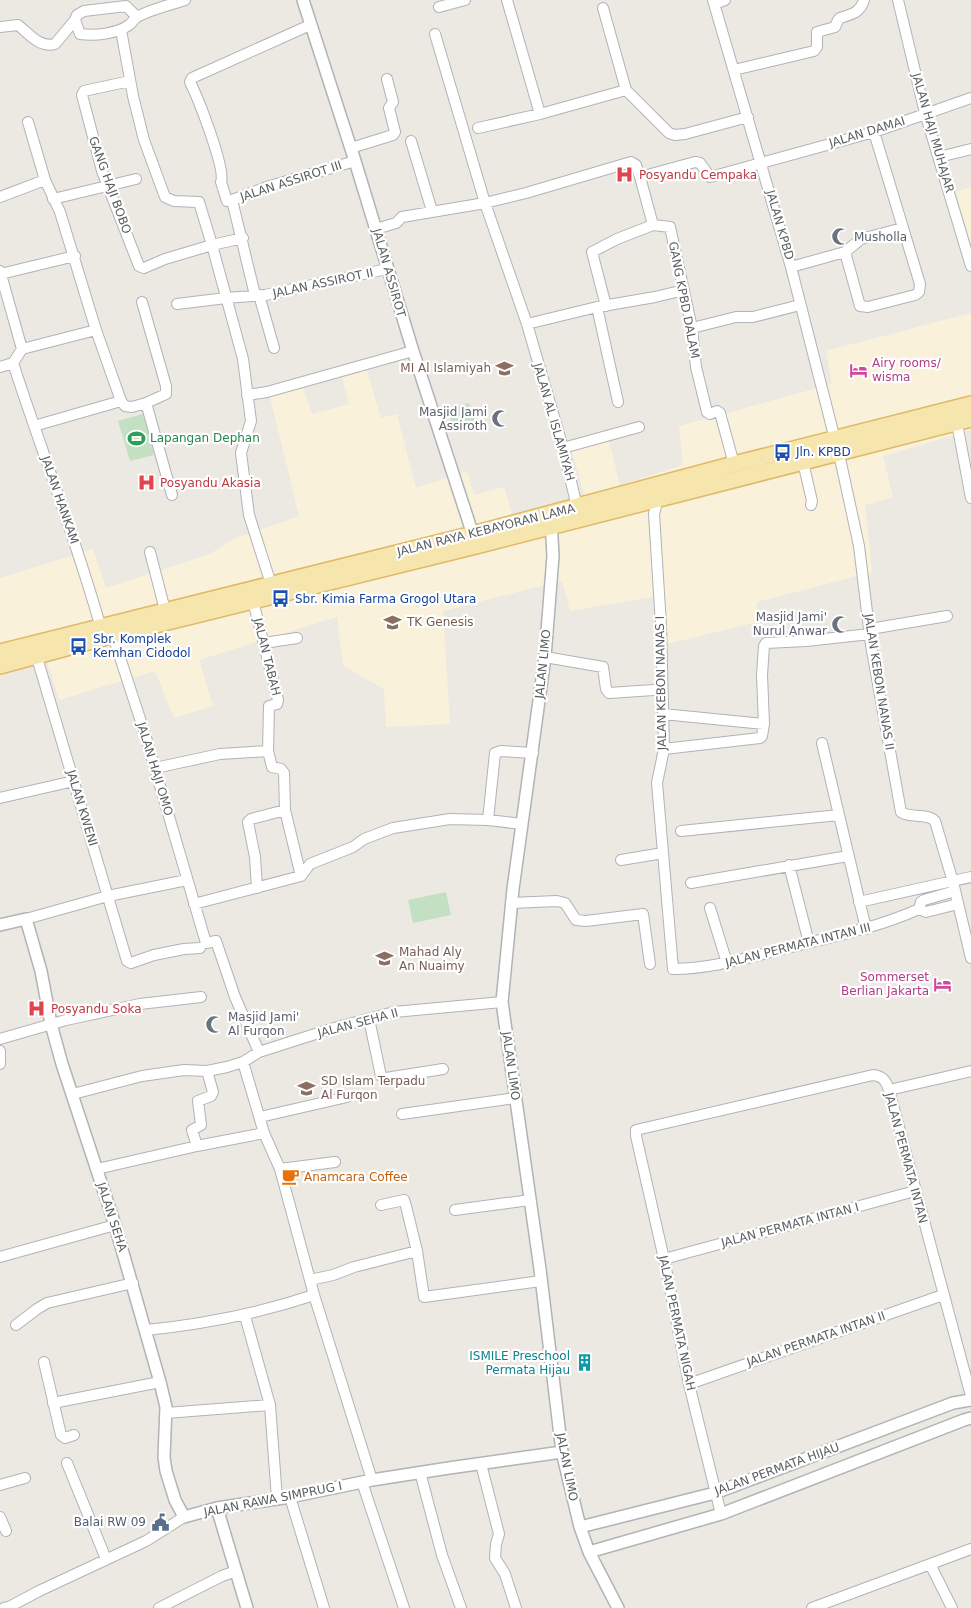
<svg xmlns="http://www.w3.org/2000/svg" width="971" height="1608" viewBox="0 0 971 1608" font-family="'DejaVu Sans',sans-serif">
<rect width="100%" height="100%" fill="#ece9e3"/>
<!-- commercial -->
<path fill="#faf1da" d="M971,187V245L956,192Z
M971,313V430L883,456L893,497L865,505L872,572L757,602V622L667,644L653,597L570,611L562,581L443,611L450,724L386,727L384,689L343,666L337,617L199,660L213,706L174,718L155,671L59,700L47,661L0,676V578L93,549L106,588L210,554L231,540L299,516L270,397L302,385L312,414L349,404L342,377L366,367L381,418L397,414L416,488L467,471L474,495L504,487L514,520L585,498L571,447L608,437L620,485L683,465L679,426L832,384L826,351Z"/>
<!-- park -->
<path fill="#c3e1c2" d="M469,403L476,425L454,431L448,409Z
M143,414L154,455L130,461L118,421Z
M446,892L451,915L413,923L408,900Z"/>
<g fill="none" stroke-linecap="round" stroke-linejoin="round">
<defs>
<path id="minor" d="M507,0L540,114L626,90
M713,0L791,267L841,463L859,546L871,645L901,812C910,819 926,812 935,821L953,882L971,958
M898,0L925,113L971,266
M714,4L725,0
M439,7L465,0
M603,8L626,90L669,133L675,135L685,134L748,117
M137,17L126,6L84,11L77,15L75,20L80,34C95,36 116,34 129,25C132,23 134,19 137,17C151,9 170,5 185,0
M0,27L18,25C29,34 40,48 55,44L75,20
M121,30L133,96L144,140L165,197L174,201L199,202L212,245L243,238
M435,34L485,203L527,324L563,448L578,511
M734,70L814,51L817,47V32L835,27L838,20L840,18C852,14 860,13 864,0
M130,81L84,91L82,95L102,171L139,266L144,268L165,259L212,245L243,359L251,421L241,453L249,515L271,584
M28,122L45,180L60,212L96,330L121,401L125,406L132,407L146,403L172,495
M478,128L540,114
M411,141L432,211
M351,148L393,135L395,132L389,108L393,102L387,79
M939,157L971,149
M640,177L653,225L670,227L692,328L696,367L707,412L710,414L717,411L720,413L734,464
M0,197L45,180
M53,199L136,179
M232,200L227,201L221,182C226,169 198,98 190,82L192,78L310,25
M376,229L396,223L402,217L485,203L526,193L631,162L636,165L640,177L695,162L700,163L710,177L714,176L874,132L971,98
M845,252L860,306L868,307L915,295L919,292L920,284L874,132
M791,267L845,252L861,239L903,228
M0,271L22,349
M1,274L75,256
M255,295L232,200L270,186L355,161
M259,295L274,348
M142,302L166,386V394L146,403
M177,304L226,298L265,295L387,269
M606,306L592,252L617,239L653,225
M597,307L618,402
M527,324L597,307L655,297L684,290
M692,328L736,317H753L800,305
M13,363C42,453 77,541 102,632
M0,367L13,363L22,349L96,330
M247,395L267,392L413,351
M956,418L971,498
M34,426L121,401
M563,448L639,427
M803,462L812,501L811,505
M655,494L656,506L654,514L661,625L664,749L657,783L673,969C712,969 749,957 787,948C831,937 877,928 919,909L921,902L924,900L955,891
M150,552L165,610
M253,601L278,700L277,704L269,706L268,751L272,767L281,769L284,773L285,810L301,876
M870,629L947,616
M113,636L144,731L206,943L216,941L235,997L259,1052
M264,643L297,638
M35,651L127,961L131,963L154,955L184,949L200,948
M545,657L603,667L606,689L609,693L654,690
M663,714L764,724
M822,743L866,929
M664,749L760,738L762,736L764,724L762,675L764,646L766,643L806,641L870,634
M155,768L220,754L268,751
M0,798L74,781
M488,820L495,753L501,751L533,753
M681,831L839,815
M621,860L663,853
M789,865L809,943
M691,883L848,856
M257,888L255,857L248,822L251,819L285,810
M859,902L971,877
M511,903L557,901L565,903L576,920L586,921L643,914L650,964
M194,904L301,876L310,864L353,847L364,839L393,828L450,819L488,820L522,824
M710,908L727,963
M919,909L926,912L958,904
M26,919L108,896L187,880
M369,1019L381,1076L386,1078L443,1069
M0,1039L66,1020L140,1004L201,997
M0,1051V1064
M243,1062L264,1133L280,1169L314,1295L372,1480
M889,1090L971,1071
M73,1094L142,1076L184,1070L207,1071L227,1067L243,1062L259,1052L334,1028L394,1012L502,1002
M402,1114L515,1098
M260,1117L347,1097
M197,1146L192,1130L201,1125L198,1101L211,1096L213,1092L207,1071
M97,1169L197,1146L264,1133
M280,1169L335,1162
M381,1205L404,1200L406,1206L417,1251L424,1297L541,1281
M455,1210L530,1200
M0,1257L115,1225
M664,1259L915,1191
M310,1280L333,1275L354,1267L417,1251
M245,1316L270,1405L277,1499
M16,1325L37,1309L47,1303L133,1283
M146,1330C206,1324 257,1314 314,1295
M44,1362L61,1435L65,1438L74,1435
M689,1384L943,1295
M53,1403L160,1382
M166,1413L270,1405
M67,1463L106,1559
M481,1464L499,1534L496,1544L495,1558L505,1574L516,1608
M420,1472L442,1555L461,1608
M362,1482L404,1608
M0,1485L25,1478
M290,1497L324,1608
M721,1514L689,1384L664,1259L636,1136V1130L873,1075C883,1076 886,1081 889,1090L971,1396
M0,1517L6,1531
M930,1564L952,1608
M4,1608L9,1607L39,1591L146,1541L184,1517
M159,1608L222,1576L236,1571
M812,1608L971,1549"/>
<path id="tertiary" d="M303,0L355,161L413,351L475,541
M551,520L553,556L545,657L513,889L502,1002L540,1269L562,1452L580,1527L589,1552L618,1608
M0,925L26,919L41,971L51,1024L62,1064L115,1225L160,1382L166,1407L164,1457L166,1471L175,1500L184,1517L217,1508L290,1497L372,1480L449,1468L562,1452
M217,1508L247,1608
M580,1527L715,1493L953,1403L971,1400
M589,1552L721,1514L964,1420L971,1418"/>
<path id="primary" d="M0,652L473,534L734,464L971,404
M0,666L103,638L476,546L971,419"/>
</defs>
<!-- minor casing -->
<use href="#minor" stroke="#b0b3b7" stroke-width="12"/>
<!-- tertiary casing -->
<use href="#tertiary" stroke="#b0b3b7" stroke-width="14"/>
<!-- primary casing -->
<use href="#primary" stroke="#e1b966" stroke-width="18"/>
<!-- minor -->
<use href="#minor" stroke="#fff" stroke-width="10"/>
<!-- tertiary -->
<use href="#tertiary" stroke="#fff" stroke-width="11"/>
<!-- primary -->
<use href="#primary" stroke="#f6e6ae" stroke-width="15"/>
</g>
<!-- icons -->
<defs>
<symbol id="hospital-bare" viewBox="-9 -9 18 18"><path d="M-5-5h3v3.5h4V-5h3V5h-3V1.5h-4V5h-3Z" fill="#e0444e" stroke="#fff" stroke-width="2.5" paint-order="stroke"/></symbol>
<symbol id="mosque-bare" viewBox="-9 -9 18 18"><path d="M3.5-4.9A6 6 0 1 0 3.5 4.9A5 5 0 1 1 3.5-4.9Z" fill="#6b7280" stroke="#fff" stroke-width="2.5" paint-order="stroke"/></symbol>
<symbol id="school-bare" viewBox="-9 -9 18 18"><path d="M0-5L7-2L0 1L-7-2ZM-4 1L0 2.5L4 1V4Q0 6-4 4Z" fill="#8d6e63" stroke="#fff" stroke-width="2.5" paint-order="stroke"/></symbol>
<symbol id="hotel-bare" viewBox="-9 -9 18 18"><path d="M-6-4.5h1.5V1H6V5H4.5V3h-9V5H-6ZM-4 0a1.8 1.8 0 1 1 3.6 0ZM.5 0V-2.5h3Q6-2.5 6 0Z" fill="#d1479c" stroke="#fff" stroke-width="2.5" paint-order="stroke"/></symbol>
<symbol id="stadium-bare" viewBox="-9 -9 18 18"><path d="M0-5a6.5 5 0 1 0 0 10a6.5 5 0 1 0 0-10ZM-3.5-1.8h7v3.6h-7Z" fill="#2e9e5b" stroke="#fff" stroke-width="2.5" paint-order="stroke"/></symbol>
<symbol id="bus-bare" viewBox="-9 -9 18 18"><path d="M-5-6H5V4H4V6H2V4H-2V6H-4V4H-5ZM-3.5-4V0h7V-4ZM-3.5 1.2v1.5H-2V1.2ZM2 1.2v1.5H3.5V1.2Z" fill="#1a4fb4" stroke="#fff" stroke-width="2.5" paint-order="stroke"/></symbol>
<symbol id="university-bare" viewBox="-9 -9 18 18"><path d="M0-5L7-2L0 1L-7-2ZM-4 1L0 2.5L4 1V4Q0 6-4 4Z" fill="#8d6e63" stroke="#fff" stroke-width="2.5" paint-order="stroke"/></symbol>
<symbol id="cafe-bare" viewBox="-9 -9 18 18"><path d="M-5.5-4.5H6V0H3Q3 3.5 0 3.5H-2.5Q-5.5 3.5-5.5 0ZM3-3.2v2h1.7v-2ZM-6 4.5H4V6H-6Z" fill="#e8710a" stroke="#fff" stroke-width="2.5" paint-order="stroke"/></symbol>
<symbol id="building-bare" viewBox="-9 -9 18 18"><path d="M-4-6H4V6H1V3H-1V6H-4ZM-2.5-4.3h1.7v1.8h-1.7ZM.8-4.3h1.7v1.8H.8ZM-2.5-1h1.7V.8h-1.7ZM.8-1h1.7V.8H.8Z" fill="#0f9aa8" stroke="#fff" stroke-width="2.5" paint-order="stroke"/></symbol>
<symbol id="civic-bare" viewBox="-9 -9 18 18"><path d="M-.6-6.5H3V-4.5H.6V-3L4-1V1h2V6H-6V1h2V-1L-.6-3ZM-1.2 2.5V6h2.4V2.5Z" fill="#5c6f8a" stroke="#fff" stroke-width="2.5" paint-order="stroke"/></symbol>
</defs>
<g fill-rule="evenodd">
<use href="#hospital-bare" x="612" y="162" width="25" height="25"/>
<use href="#mosque-bare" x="828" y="224" width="25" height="25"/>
<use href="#school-bare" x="492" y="356" width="25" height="25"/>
<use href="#hotel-bare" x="846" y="358" width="25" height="25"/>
<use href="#mosque-bare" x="488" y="406" width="25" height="25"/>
<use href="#stadium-bare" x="124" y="426" width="25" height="25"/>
<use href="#bus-bare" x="770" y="440" width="25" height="25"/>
<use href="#hospital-bare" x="134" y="470" width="25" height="25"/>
<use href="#bus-bare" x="268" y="586" width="25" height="25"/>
<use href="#school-bare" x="380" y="610" width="25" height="25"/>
<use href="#mosque-bare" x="828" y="612" width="25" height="25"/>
<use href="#bus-bare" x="66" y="634" width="25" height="25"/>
<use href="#university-bare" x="372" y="946" width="25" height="25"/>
<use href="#hotel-bare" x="930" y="972" width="25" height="25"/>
<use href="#hospital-bare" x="24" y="996" width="25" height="25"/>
<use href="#mosque-bare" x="202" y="1012" width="25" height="25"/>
<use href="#school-bare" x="294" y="1076" width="25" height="25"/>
<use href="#cafe-bare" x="278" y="1164" width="25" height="25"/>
<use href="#building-bare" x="572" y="1350" width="25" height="25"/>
<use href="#civic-bare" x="148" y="1510" width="25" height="25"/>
</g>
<g text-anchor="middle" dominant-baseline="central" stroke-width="4.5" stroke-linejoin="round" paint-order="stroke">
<!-- street labels -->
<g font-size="12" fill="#5b5e62" stroke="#fff">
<text transform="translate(867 132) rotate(-17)">JALAN DAMAI</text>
<text transform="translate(933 133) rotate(74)">JALAN HAJI MUHAJAR</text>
<text transform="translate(291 181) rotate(-18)">JALAN ASSIROT III</text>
<text transform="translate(110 185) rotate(70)">GANG HAJI BOBO</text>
<text transform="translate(780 225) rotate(74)">JALAN KPBD</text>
<text transform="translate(389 273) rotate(74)">JALAN ASSIROT</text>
<text transform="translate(323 283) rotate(-12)">JALAN ASSIROT II</text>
<text transform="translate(684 300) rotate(79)">GANG KPBD DALAM</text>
<text transform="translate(554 422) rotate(74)">JALAN AL ISLAMIYAH</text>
<text transform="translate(60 500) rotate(71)">JALAN HANKAM</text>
<text transform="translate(486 530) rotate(-14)">JALAN RAYA KEBAYORAN LAMA</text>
<text transform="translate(267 657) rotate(76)">JALAN TABAH</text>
<text transform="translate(543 664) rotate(-84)">JALAN LIMO</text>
<text transform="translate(879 682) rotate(81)">JALAN KEBON NANAS II</text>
<text transform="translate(661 683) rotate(-91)">JALAN KEBON NANAS I</text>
<text transform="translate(155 769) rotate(73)">JALAN HAJI OMO</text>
<text transform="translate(82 808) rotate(73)">JALAN KWENI</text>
<text transform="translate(798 945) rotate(-14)">JALAN PERMATA INTAN III</text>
<text transform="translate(358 1023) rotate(-15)">JALAN SEHA II</text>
<text transform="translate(511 1066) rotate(82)">JALAN LIMO</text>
<text transform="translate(906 1158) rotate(75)">JALAN PERMATA INTAN</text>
<text transform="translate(112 1217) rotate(72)">JALAN SEHA</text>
<text transform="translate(790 1225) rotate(-15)">JALAN PERMATA INTAN I</text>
<text transform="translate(677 1323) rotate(78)">JALAN PERMATA NIGAH</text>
<text transform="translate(816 1339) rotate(-19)">JALAN PERMATA INTAN II</text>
<text transform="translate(567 1467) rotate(79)">JALAN LIMO</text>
<text transform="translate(777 1469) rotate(-20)">JALAN PERMATA HIJAU</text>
<text transform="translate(273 1499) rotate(-11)">JALAN RAWA SIMPRUG I</text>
</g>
<!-- health labels -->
<g font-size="12" fill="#be3a42" stroke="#fff" text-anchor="start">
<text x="639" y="175">Posyandu Cempaka</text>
<text x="160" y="483">Posyandu Akasia</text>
<text x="51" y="1009">Posyandu Soka</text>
</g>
<!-- worship labels -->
<g font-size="12" fill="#5b616d" stroke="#fff" text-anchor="start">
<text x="854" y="237">Musholla</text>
<text x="487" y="412" text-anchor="end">Masjid Jami<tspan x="487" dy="14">Assiroth</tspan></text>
<text x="827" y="617" text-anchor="end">Masjid Jami'<tspan x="827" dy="14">Nurul Anwar</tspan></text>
<text x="228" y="1017">Masjid Jami'<tspan x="228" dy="14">Al Furqon</tspan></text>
</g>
<!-- hotel labels -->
<g font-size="12" fill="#b23c85" stroke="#fff" text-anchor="start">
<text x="872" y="363">Airy rooms/<tspan x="872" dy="14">wisma</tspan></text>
<text x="929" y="977" text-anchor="end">Sommerset<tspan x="929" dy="14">Berlian Jakarta</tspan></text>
</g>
<!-- education labels -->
<g font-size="12" fill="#785e54" stroke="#fff" text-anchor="start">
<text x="491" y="368" text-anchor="end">MI Al Islamiyah</text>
<text x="407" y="622">TK Genesis</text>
<text x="399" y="952">Mahad Aly<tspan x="399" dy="14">An Nuaimy</tspan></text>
<text x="321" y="1081">SD Islam Terpadu<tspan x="321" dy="14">Al Furqon</tspan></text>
</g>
<!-- leisure labels -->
<g font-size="12" fill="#27864d" stroke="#fff" text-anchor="start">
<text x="150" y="438">Lapangan Dephan</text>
</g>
<!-- transit labels -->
<g font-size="12" fill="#164399" stroke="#fff" text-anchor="start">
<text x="796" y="452">Jln. KPBD</text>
<text x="295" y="599">Sbr. Kimia Farma Grogol Utara</text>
<text x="93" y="639">Sbr. Komplek<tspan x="93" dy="14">Kemhan Cidodol</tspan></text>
</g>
<!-- food labels -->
<g font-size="12" fill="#c56008" stroke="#fff" text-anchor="start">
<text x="304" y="1177">Anamcara Coffee</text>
</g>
<!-- culture labels -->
<g font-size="12" fill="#0d838f" stroke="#fff" text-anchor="end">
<text x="570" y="1356">ISMILE Preschool<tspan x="570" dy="14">Permata Hijau</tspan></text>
</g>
<!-- service labels -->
<g font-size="12" fill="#4e5e75" stroke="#fff" text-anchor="end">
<text x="146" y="1522">Balai RW 09</text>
</g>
</g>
</svg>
